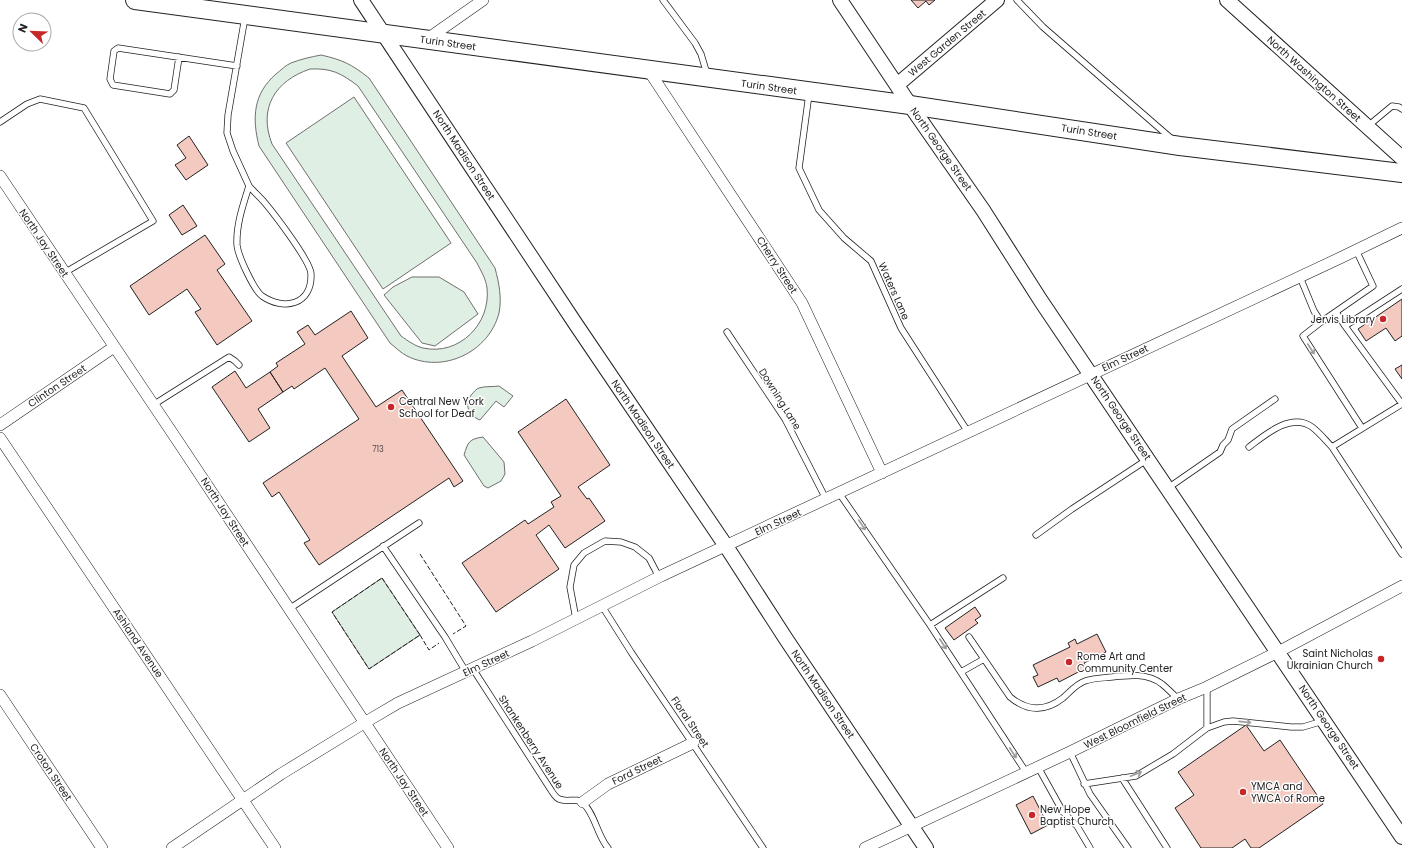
<svg xmlns="http://www.w3.org/2000/svg" width="1402" height="848" viewBox="0 0 1402 848" font-family="Poppins,sans-serif">
<rect width="100%" height="100%" fill="#fff"/>
<!-- green -->
<path fill="#e0efe3" stroke="#6f6f6f" fill-rule="evenodd" d="M321,55C343,60 351,64 369,78L495,268C499,283 502,298 499,313C489,352 443,374 407,356C401,353 395,347 390,343L259,146C252,118 253,94 276,74C281,70 286,65 291,63C301,59 311,57 321,55ZM310,69C331,68 341,73 358,86L477,263C481,271 486,279 487,288C491,324 459,356 423,348C415,346 408,341 401,336L272,144C258,108 275,81 310,69Z
M354,97L451,243L383,289L286,143Z
M412,277H439L464,292L478,314L435,346L422,343L384,295L393,287Z
M499,386L513,396L504,407L496,401L480,420C469,416 463,404 472,394C474,392 476,389 479,388C485,386 493,387 499,386Z
M483,437L504,462L505,474L501,481L488,488L484,486L464,455C468,442 469,439 483,437Z
M382,578L420,635L369,669L332,612Z"/>
<!-- building -->
<path fill="#f3c9c0" stroke="#222" d="M911,0H935L929,5L926,1L918,8Z
M189,136L208,165L186,180L175,165L186,158L177,145Z
M183,205L197,226L182,235L169,215Z
M205,235L225,264L217,270L252,321L217,345L195,312L201,309L187,289L149,315L130,286Z
M1402,299V336L1395,341L1386,328L1366,341L1358,329Z
M351,311L368,338L342,356L376,407L402,390L463,481L454,487L449,478L319,565L304,543L310,540L279,492L272,497L263,483L359,419L325,368L294,389L292,386L283,392L270,372L278,366L276,363L305,344L297,332L308,325L315,335Z
M1402,365V379L1395,369Z
M235,371L246,388L270,372L283,392L258,409L270,428L249,442L212,387Z
M566,399L610,465L578,487L587,499L589,498L605,521L565,548L549,525L536,535L559,569L496,612L462,563L525,520L528,524L554,507L551,502L561,496L518,432Z
M975,607L981,616L975,620L978,623L954,640L945,628Z
M1097,634L1106,652L1084,663L1086,668L1059,682L1057,678L1038,687L1033,677L1038,675L1033,665L1070,647L1068,643L1075,639L1077,644Z
M1246,725L1264,751L1280,740L1323,804L1259,848H1251L1245,839L1232,848H1201L1175,808L1194,795L1178,772Z
M1033,796L1048,825L1031,834L1016,805Z"/>
<g fill="none" stroke-linecap="round" stroke-linejoin="round">
<defs>
<path id="service" d="M663,0L695,43L701,54L707,74
M1017,0L1043,27L1173,140
M245,17L228,115L227,133L233,151L249,186
M179,57L174,90L170,94L113,85L110,79L114,51L118,48L237,66
M809,94L799,168L819,210L844,238L871,261L901,328L968,432
M0,122L27,104L40,99L84,108L153,221L64,273
M1368,126L1392,106L1399,107L1402,109
M249,186C254,192 260,197 265,203C275,215 311,262 311,274C312,305 284,311 262,296C254,290 238,256 237,245C236,225 243,205 249,186Z
M1300,277L1314,311L1321,322L1373,286L1356,250
M1402,289L1345,326L1402,404L1332,447L1402,554
M1336,312L1345,326
M1321,322L1303,336L1362,428
M727,332L785,419L826,499
M153,405L229,357L235,361L239,365
M1249,447C1265,435 1291,412 1312,427C1320,433 1326,441 1332,447
M1168,488L1220,452L1223,445L1228,440L1232,429L1275,399
M839,493L930,625L1026,772
M1036,535L1072,509L1148,459
M383,546L445,637L466,672
M602,606L631,652L763,848
M289,609L419,523
M576,619L570,587L574,565L584,553L605,541L621,542L635,547L649,558L659,577
M930,625L1003,578
M969,637L1010,697C1027,711 1045,712 1063,698C1070,692 1076,684 1085,681C1093,678 1103,678 1112,677C1129,675 1148,673 1162,684C1168,689 1173,694 1178,699
M473,669L551,790C553,793 555,797 559,799C567,803 577,797 583,803C595,814 597,835 608,848
M961,672L984,659
M1207,728L1224,722L1233,721L1291,727H1303L1323,721
M1070,752L1090,794L1128,848
M1038,767L1063,812L1077,826L1090,848
M1122,778L1167,848
M1084,784L1136,776L1173,754L1207,728V687"/>
<path id="minor" d="M426,40L483,0
M649,71L802,303L882,473
M0,176L179,443L448,848
M0,425L114,347
M0,438L275,848
M0,695L102,848
M583,802L608,784L693,743
M172,848L281,774L364,723L398,703L532,641L661,576L1340,258L1402,228
M865,848L1070,752L1178,699L1207,687L1278,652L1402,586"/>
<path id="tertiary" d="M361,0L575,323L726,546L786,639L926,848
M840,0L910,105L983,210L1041,301L1402,837
M1227,0L1402,158
M897,85L997,0"/>
<path id="primary" d="M135,0L910,105L1180,146L1402,173"/>
</defs>
<!-- service casing -->
<use href="#service" stroke="#222" stroke-width="7"/>
<!-- minor casing -->
<use href="#minor" stroke="#222" stroke-width="12"/>
<!-- tertiary casing -->
<use href="#tertiary" stroke="#222" stroke-width="16"/>
<!-- primary casing -->
<use href="#primary" stroke="#222" stroke-width="20"/>
<!-- service -->
<use href="#service" stroke="#fff" stroke-width="5.5"/>
<!-- minor -->
<use href="#minor" stroke="#fff" stroke-width="11"/>
<!-- tertiary -->
<use href="#tertiary" stroke="#fff" stroke-width="14"/>
<!-- primary -->
<use href="#primary" stroke="#fff" stroke-width="18"/>
<!-- fence -->
<path stroke="#222" stroke-width="1" stroke-dasharray="5 2" stroke-linecap="butt" d="M420,554L466,626L453,634
M382,578L420,635L369,669L332,612Z
M420,635L429,650L439,643"/>
</g>
<!-- one-way arrows -->
<defs><path id="oneway-shaft" d="M-6 0H5M1.5-3L5.5 0L1.5 3" fill="none" stroke-width="1.6" stroke-linecap="round" stroke-linejoin="round"/></defs>
<g stroke="#9c9c9c">
<use href="#oneway-shaft" transform="translate(1311 349) rotate(57)"/>
<use href="#oneway-shaft" transform="translate(862 525) rotate(56)"/>
<use href="#oneway-shaft" transform="translate(943 644) rotate(57)"/>
<use href="#oneway-shaft" transform="translate(1245 722) rotate(6)"/>
<use href="#oneway-shaft" transform="translate(1013 753) rotate(57)"/>
<use href="#oneway-shaft" transform="translate(1136 774) rotate(-21)"/>
</g>
<!-- markers -->
<g fill="#c62828" stroke="#fff" stroke-width="1.5">
<circle cx="1383" cy="319" r="4"/>
<circle cx="391" cy="407" r="4"/>
<circle cx="1381" cy="659" r="4"/>
<circle cx="1069" cy="662" r="4"/>
<circle cx="1243" cy="792" r="4"/>
<circle cx="1032" cy="815" r="4"/>
</g>
<g text-anchor="middle" dominant-baseline="central" stroke-width="3" stroke-linejoin="round" paint-order="stroke">
<!-- number labels -->
<g font-size="8" fill="#564c4a">
<text x="378" y="449">713</text>
</g>
<!-- street labels -->
<g font-size="10" fill="#222" stroke="#fff">
<text transform="translate(448 43) rotate(8)">Turin Street</text>
<text transform="translate(947 43) rotate(-40)">West Garden Street</text>
<text transform="translate(1314 79) rotate(42)">North Washington Street</text>
<text transform="translate(769 87) rotate(8)">Turin Street</text>
<text transform="translate(1089 132) rotate(9)">Turin Street</text>
<text transform="translate(941 149) rotate(55)">North George Street</text>
<text transform="translate(464 155) rotate(57)">North Madison Street</text>
<text transform="translate(44 243) rotate(56)">North Jay Street</text>
<text transform="translate(777 265) rotate(57)">Cherry Street</text>
<text transform="translate(894 291) rotate(66)">Waters Lane</text>
<text transform="translate(1125 358) rotate(-25)">Elm Street</text>
<text transform="translate(57 386) rotate(-34)">Clinton Street</text>
<text transform="translate(780 399) rotate(58)">Downing Lane</text>
<text transform="translate(1121 418) rotate(56)">North George Street</text>
<text transform="translate(643 424) rotate(56)">North Madison Street</text>
<text transform="translate(225 512) rotate(57)">North Jay Street</text>
<text transform="translate(778 522) rotate(-25)">Elm Street</text>
<text transform="translate(138 643) rotate(56)">Ashland Avenue</text>
<text transform="translate(486 663) rotate(-25)">Elm Street</text>
<text transform="translate(823 694) rotate(56)">North Madison Street</text>
<text transform="translate(1135 721) rotate(-26)">West Bloomfield Street</text>
<text transform="translate(690 722) rotate(56)">Floral Street</text>
<text transform="translate(1329 727) rotate(56)">North George Street</text>
<text transform="translate(531 742) rotate(57)">Shankenberry Avenue</text>
<text transform="translate(637 770) rotate(-26)">Ford Street</text>
<text transform="translate(51 772) rotate(56)">Croton Street</text>
<text transform="translate(404 782) rotate(56)">North Jay Street</text>
</g>
<!-- poi labels -->
<g font-size="10" fill="#222" stroke="#fff" text-anchor="start">
<text x="1375" y="319" text-anchor="end">Jervis Library</text>
<text x="399" y="401">Central New York<tspan x="399" dy="12">School for Deaf</tspan></text>
<text x="1373" y="653" text-anchor="end">Saint Nicholas<tspan x="1373" dy="12">Ukrainian Church</tspan></text>
<text x="1077" y="656">Rome Art and<tspan x="1077" dy="12">Community Center</tspan></text>
<text x="1251" y="786">YMCA and<tspan x="1251" dy="12">YWCA of Rome</tspan></text>
<text x="1040" y="809">New Hope<tspan x="1040" dy="12">Baptist Church</tspan></text>
</g>
</g>
<!-- north arrow -->
<g transform="translate(32 32) rotate(293)"><circle r="19" fill="#ffffff" stroke="#a7a7a7"/>
<path d="M0-3L7 15L0 10L-7 15Z" fill="#c62828"/>
<text y="-6" font-size="11" font-weight="bold" text-anchor="middle" fill="#222222">N</text>
</g>
</svg>
